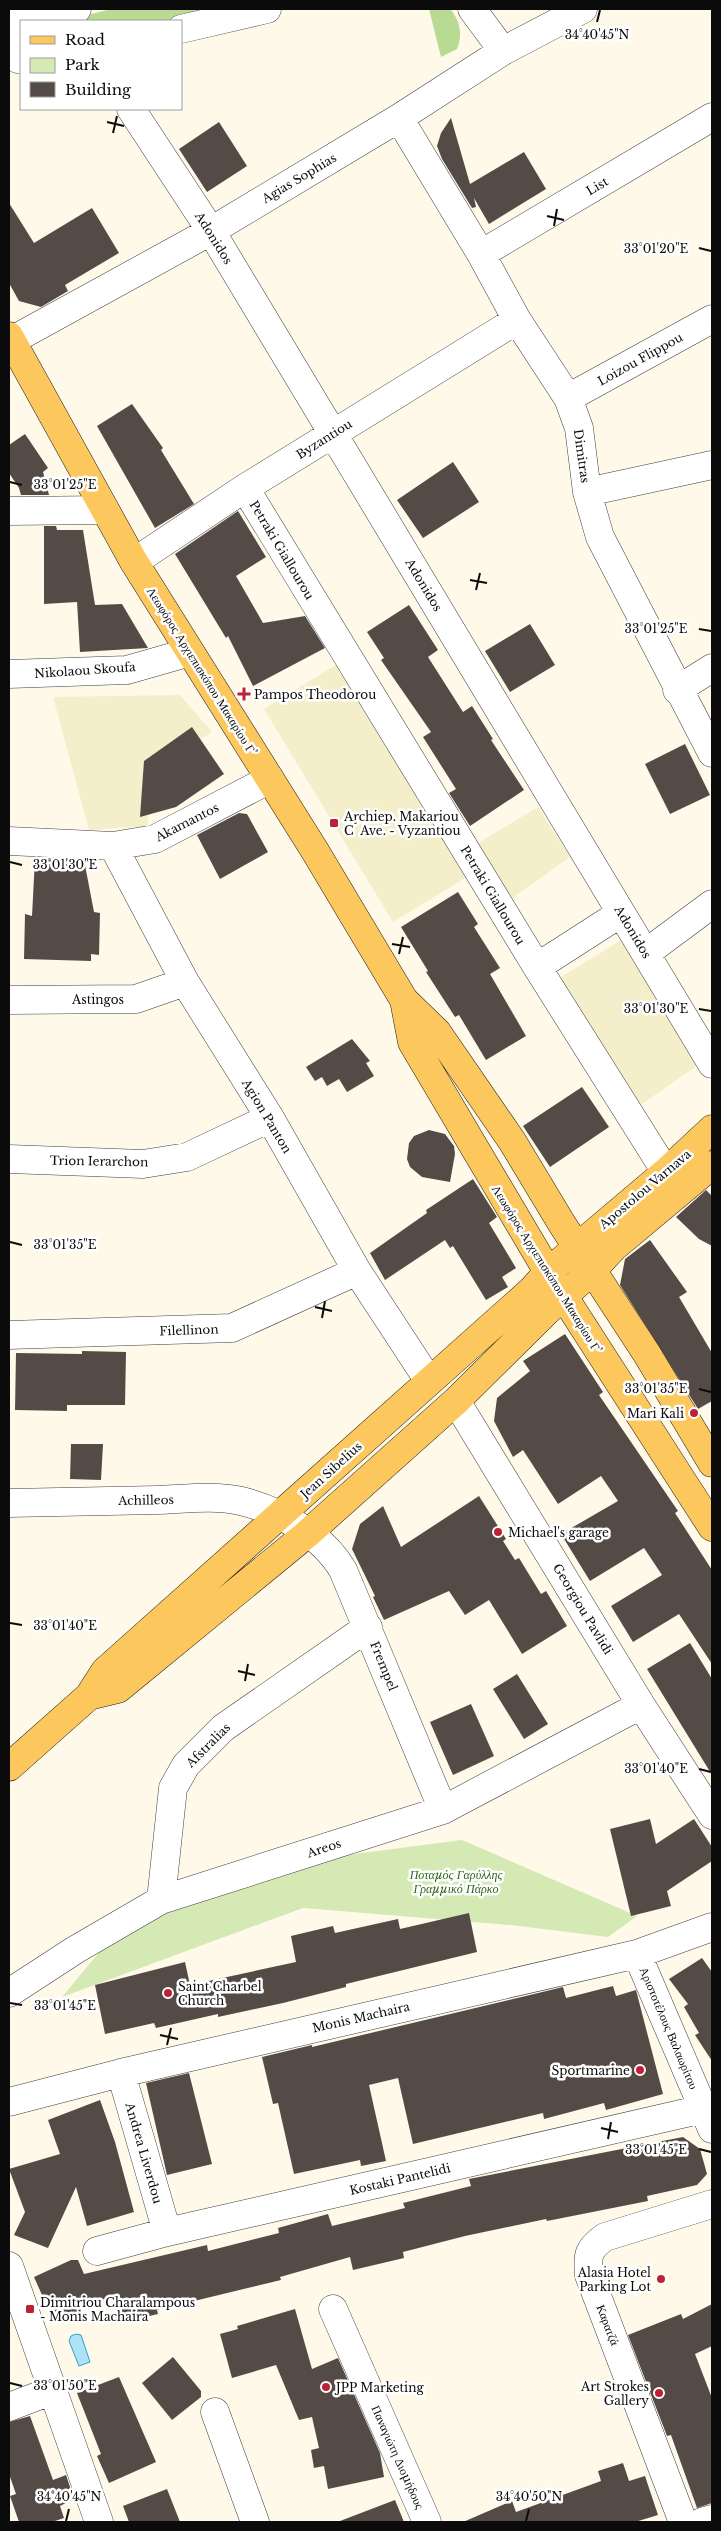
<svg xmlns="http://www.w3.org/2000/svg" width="721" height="2531" viewBox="0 0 721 2531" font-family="'Libre Baskerville',serif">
<rect width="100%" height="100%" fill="#fff9e9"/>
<!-- farmland -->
<path fill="#f5eeca" d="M339,663L472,874L393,922L264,709Z
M180,695L212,732L147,773L148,826L89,830L53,697Z
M538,807L570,857L511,899L473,846Z
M626,937L697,1066L636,1108L558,979Z"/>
<!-- green -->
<path fill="#d4e9b3" d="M462,1840L637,1916L608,1937L511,1925L303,1908L62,1997L130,1915L308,1860Z"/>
<!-- forest -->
<path fill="#b8da92" d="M112,9H225L181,21H61Z
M429,9H450C460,20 463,35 457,49L441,57Z"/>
<!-- water -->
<path fill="#ade2f7" stroke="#339ed0" d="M76,2334L81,2335L90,2362L79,2366L69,2341L71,2336Z"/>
<!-- building -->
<path fill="#544b47" d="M451,118L470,184L524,152L546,189L489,224L474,198L476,207L472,208L442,159L437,146L441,133Z
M219,122L247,166L207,192L179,149Z
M9,203L34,243L92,208L119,253L65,285L68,291L41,307L19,301L9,283Z
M132,404L163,448L161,450L194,504L155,528L97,426Z
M25,434L48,468L43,472L49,495H21L19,488L9,473V445Z
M453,462L479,502L423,538L397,500Z
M238,511L266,557L236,576L263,623L305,616L325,648L253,686L228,636L226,638L175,554Z
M44,526H56L57,530H83L95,605L122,604L148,648L80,652L77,602L44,604Z
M409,605L438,650L428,657L463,712L472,706L493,739L491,740L524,790L470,826L449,793L456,789L423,737L431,732L381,660L384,658L367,632Z
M530,624L555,665L510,692L485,651Z
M192,727L224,774L176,807L140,817L144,761Z
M685,744L710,795L670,814L645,764Z
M239,813L247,814L268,852L220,879L197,835Z
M35,858L84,860L94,912L100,913L99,955L91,954V961L24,959L25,914L32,916Z
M458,892L478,924L474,927L500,968L490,974L526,1036L486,1060L459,1015L455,1017L426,972L428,971L401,927Z
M352,1039L370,1061L366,1063L374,1076L347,1092L339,1079L327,1086L322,1077L315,1081L306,1067Z
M582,1087L609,1127L550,1167L523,1126Z
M429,1130L445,1134L454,1146L455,1154L450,1182L422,1177L410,1167L407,1159L409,1143L414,1136Z
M473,1179L497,1217L489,1223L516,1268L502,1277L508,1287L486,1300L453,1246L450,1248L445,1240L385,1280L370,1253L427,1213L426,1210Z
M706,1190L712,1196V1246L699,1239L676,1217Z
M650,1240L687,1292L679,1297L712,1353V1401L698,1409L620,1285L625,1259Z
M565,1334L603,1392L599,1395L678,1511L675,1513L712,1570V1664L679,1614L633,1642L611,1606L662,1575L644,1548L590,1581L561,1534L618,1501L601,1476L558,1504L523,1450L513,1457L494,1421L497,1398L530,1371L523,1361Z
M82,1351L126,1352L125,1405H67V1411L15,1410L16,1353L82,1354Z
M71,1444H103L101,1480L70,1479Z
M479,1496L506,1539L503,1541L515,1560L519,1558L541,1594L546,1591L567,1626L522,1654L489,1600L465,1615L449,1591L384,1620L373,1597L375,1596L352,1549L360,1524L383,1506L401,1547Z
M690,1643L712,1679V1775L647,1669Z
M517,1674L548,1724L524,1739L493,1689Z
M471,1704L494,1756L453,1775L430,1722Z
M650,1819L656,1844L694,1819L712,1847V1861L667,1891L671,1906L631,1916L610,1829Z
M469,1913L477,1952L346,1984V1987L283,2003L218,2017V2014L156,2028L154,2023L105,2034L95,1985L185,1962L190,1985L296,1962L291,1936L333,1926L335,1933L398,1919L400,1929Z
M702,1958L712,1972V2061L695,2035L699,2033L684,2007L688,2004L669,1979Z
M613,1986L616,1996L636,1990L663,2094L606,2110L604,2103L544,2119L543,2113L413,2144L398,2078L369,2085L386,2161L361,2166L360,2160L294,2174L278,2103L273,2104L262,2057L312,2045V2047L563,1987L566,1998Z
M189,2073L212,2164L167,2175L146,2083Z
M100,2100L115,2142L134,2212L87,2226L76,2187L48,2248L14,2235L25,2212L9,2169L60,2154L48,2120Z
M683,2137L700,2149L707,2174L697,2185L647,2196L648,2201L547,2221L546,2219L465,2236L403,2252L404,2258L353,2270L350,2257L280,2277L281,2280L157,2310L158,2314L119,2323L113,2295L54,2322L34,2277L71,2260H78L84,2274L207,2245L208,2251L279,2233L278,2228L328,2214L332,2226L405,2208L403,2203L471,2186L469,2179Z
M712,2304V2346L695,2354L712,2398V2503L697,2508L671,2435L667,2436L628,2335L681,2314L683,2319Z
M295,2309L312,2369L338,2358L380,2453L384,2477L328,2489L324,2466L314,2468L311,2450L319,2448L312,2417L299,2420L276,2365L232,2378L220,2334L238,2329L237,2326Z
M173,2357L201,2391V2397L172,2420L142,2383Z
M119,2377L156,2462L109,2483L97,2456L101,2454L77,2393Z
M30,2416L53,2480L66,2475L74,2499L60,2506L64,2518L52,2522H19L10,2496L16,2494L9,2474V2422Z
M623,2463L629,2481L645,2476L658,2515L635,2522H463L512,2501L516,2512L601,2481L598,2471Z
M167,2489L180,2522H129L123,2506Z
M395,2500L404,2522H341L340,2521Z"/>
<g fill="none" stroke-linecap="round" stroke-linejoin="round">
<defs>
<path id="minor" d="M472,9L503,51
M9,15L53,14L77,9
M181,29L267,9
M18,59L19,16
M131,109L211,231L712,1064
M399,118L481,254L517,320L568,398L579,428L587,492L600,537L712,753
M481,254L712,117
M9,342L211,231L399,118L503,51L583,9
M568,398L712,319
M245,488L537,967L666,1172
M587,492L712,465
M9,511L105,510
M134,562L245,488L517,320
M9,674L127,670L190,652
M677,690L712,668
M9,841L113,846L155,839L270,779
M113,846L185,982L270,1118L357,1271L429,1381
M646,953L712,904
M537,967L621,913
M9,1000L136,999L185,982
M9,1159L143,1164L187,1157L270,1118
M9,1335L232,1328L357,1271
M456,1401L641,1705L712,1815
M9,1503C58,1502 108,1501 158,1500C185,1499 214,1495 241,1501C279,1510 323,1536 343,1570L443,1810
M161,1900L173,1788L186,1765L223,1728L368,1627
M637,1954L712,2129
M9,1993L75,1950L161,1900L443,1810L641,1705
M121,2073L167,2232
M9,2102L121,2073L637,1954L712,1927
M97,2251L167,2232L703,2109
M9,2266L99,2522
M333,2309L427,2522
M9,2407L51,2391
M215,2412L255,2522
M683,2522L589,2275C587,2255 588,2249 605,2237L712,2204
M702,2522L712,2519"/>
<path id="major" d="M9,336L134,562L315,851L404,1000L437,1032L512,1141L562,1224L647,1354L712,1463
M404,1000L412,1042L548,1272L712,1527
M89,1696L118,1689L307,1534L456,1401L548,1310L592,1271L613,1248L712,1165
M9,1767L89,1696L105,1671L532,1290L548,1272L666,1172L712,1129"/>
</defs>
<!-- minor casing -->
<use href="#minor" stroke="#3e3e3e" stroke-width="29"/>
<!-- major casing -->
<use href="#major" stroke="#1c1c1c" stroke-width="29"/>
<!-- minor -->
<use href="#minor" stroke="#fff" stroke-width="28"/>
<!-- major -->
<use href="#major" stroke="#fcc85d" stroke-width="28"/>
</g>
<!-- ticks -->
<path fill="none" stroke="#0b0b0b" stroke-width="2" d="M597,22L600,10M107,122L124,126M113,133L117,116M547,216L564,220M554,226L557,209M699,248L711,251M10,482L22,485M470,580L487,583M476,590L480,573M699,629L711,631M10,862L22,865M392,944L410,947M399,954L403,937M699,1009L711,1011M10,1242L22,1245M315,1307L332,1311M322,1318L325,1301M699,1389L711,1392M10,1623L22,1625M238,1671L255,1675M245,1681L248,1664M699,1769L711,1772M10,2003L22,2005M160,2035L178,2039M167,2045L171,2028M601,2128L618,2132M608,2139L611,2122M699,2149L711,2152M10,2383L22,2386M66,2521L69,2509M526,2521L529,2509"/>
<!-- markers -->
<g fill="#bd2135" stroke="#fff" stroke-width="2">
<path d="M241.5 686.5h5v5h5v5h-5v5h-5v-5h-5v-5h5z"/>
<rect x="329" y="818" width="10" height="10" rx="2.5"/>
<circle cx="694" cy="1413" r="5"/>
<circle cx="498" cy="1532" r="5"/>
<circle cx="168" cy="1993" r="5"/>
<circle cx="640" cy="2070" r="5"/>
<circle cx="661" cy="2279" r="5"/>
<rect x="25" y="2304" width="10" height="10" rx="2.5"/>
<circle cx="326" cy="2387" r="5"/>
<circle cx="659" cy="2393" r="5"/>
</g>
<g text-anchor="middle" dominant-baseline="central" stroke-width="5" stroke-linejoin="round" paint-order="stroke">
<!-- street labels -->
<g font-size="12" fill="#0b0b0b" stroke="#fff">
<text transform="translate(299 178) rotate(-31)">Agias Sophias</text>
<text transform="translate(597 186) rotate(-31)">List</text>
<text transform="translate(214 238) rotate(58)">Adonidos</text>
<text transform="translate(640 359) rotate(-29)">Loizou Flippou</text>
<text transform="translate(324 439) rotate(-32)">Byzantiou</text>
<text transform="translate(582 456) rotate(82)">Dimitras</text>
<text transform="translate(282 550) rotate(59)">Petraki Giallourou</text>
<text transform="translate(424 585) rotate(59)">Adonidos</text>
<text transform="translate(85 670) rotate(-4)">Nikolaou Skoufa</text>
<text transform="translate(202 671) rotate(58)">Λεωφόρος Αρχιεπισκόπου Μακαρίου Γ’</text>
<text transform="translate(187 822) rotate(-27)">Akamantos</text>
<text transform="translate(493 895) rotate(59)">Petraki Giallourou</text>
<text transform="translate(633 932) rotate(59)">Adonidos</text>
<text x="98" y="999">Astingos</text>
<text transform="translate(267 1116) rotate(59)">Agion Panton</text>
<text transform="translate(99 1161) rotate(1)">Trion Ierarchon</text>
<text transform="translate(645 1189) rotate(-40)">Apostolou Varnava</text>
<text transform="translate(547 1269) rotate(58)">Λεωφόρος Αρχιεπισκόπου Μακαρίου Γ’</text>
<text transform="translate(189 1330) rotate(-2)">Filellinon</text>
<text transform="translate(331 1470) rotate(-42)">Jean Sibelius</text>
<text transform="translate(146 1500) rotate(-1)">Achilleos</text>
<text transform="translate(583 1609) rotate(59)">Georgiou Pavlidi</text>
<text transform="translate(384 1666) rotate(68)">Frempel</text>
<text transform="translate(208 1745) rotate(-45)">Afstralias</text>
<text transform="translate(324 1848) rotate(-18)">Areos</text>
<text transform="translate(361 2017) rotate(-13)">Monis Machaira</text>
<text transform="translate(669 2028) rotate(67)">Αριστοτέλους Βαλαωρίτου</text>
<text transform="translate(144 2153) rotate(74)">Andrea Liverdou</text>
<text transform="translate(400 2179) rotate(-13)">Kostaki Pantelidi</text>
<text transform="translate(608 2325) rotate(69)">Καρατζά</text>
<text transform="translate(398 2457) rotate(66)">Παναγιώτη Διομήδους</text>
</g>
<!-- poi labels -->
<g font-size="12" fill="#0b0b0b" stroke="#fff" text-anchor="start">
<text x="254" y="694">Pampos Theodorou</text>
<text x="344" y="816">Archiep. Makariou<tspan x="344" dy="14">C´ Ave. - Vyzantiou</tspan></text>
<text x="684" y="1413" text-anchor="end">Mari Kali</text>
<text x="508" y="1532">Michael's garage</text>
<text x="178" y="1986">Saint Charbel<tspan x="178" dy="14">Church</tspan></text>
<text x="630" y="2070" text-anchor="end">Sportmarine</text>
<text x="651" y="2272" text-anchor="end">Alasia Hotel<tspan x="651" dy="14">Parking Lot</tspan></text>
<text x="40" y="2302">Dimitriou Charalampous<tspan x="40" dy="14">- Monis Machaira</tspan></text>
<text x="649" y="2386" text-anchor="end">Art Strokes<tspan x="649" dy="14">Gallery</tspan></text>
<text x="336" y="2387">JPP Marketing</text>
</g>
<!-- park labels -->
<g font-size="12" font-style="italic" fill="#30641b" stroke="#fff">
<text x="456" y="1874">Ποταμός Γαρύλλης<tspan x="456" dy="14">Γραμμικό Πάρκο</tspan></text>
</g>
</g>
<g font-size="12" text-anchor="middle" fill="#0b0b0b" stroke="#fff" stroke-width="5" stroke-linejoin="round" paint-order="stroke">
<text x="597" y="39">34°40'45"N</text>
<text x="656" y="253">33°01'20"E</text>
<text x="65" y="489">33°01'25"E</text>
<text x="656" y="633">33°01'25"E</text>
<text x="65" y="869">33°01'30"E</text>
<text x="656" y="1013">33°01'30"E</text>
<text x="65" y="1249">33°01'35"E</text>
<text x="656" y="1393">33°01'35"E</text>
<text x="65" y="1630">33°01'40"E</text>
<text x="656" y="1773">33°01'40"E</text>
<text x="65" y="2010">33°01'45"E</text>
<text x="656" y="2154">33°01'45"E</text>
<text x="65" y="2390">33°01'50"E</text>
<text x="69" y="2501">34°40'45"N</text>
<text x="529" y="2501">34°40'50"N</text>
</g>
<!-- border -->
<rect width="721" height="2531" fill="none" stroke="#0b0b0b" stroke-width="20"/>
<!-- legend -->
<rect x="20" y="20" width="162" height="90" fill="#ffffff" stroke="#9d9d9d"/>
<rect x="30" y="36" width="25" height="8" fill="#fcc85d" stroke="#9d9d9d"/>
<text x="65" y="45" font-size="15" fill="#0b0b0b">Road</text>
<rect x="30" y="58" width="25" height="15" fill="#d4e9b3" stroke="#9d9d9d"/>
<text x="65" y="70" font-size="15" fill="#0b0b0b">Park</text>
<rect x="30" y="82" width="25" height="15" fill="#544b47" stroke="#9d9d9d"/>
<text x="65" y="95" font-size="15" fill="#0b0b0b">Building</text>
</svg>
